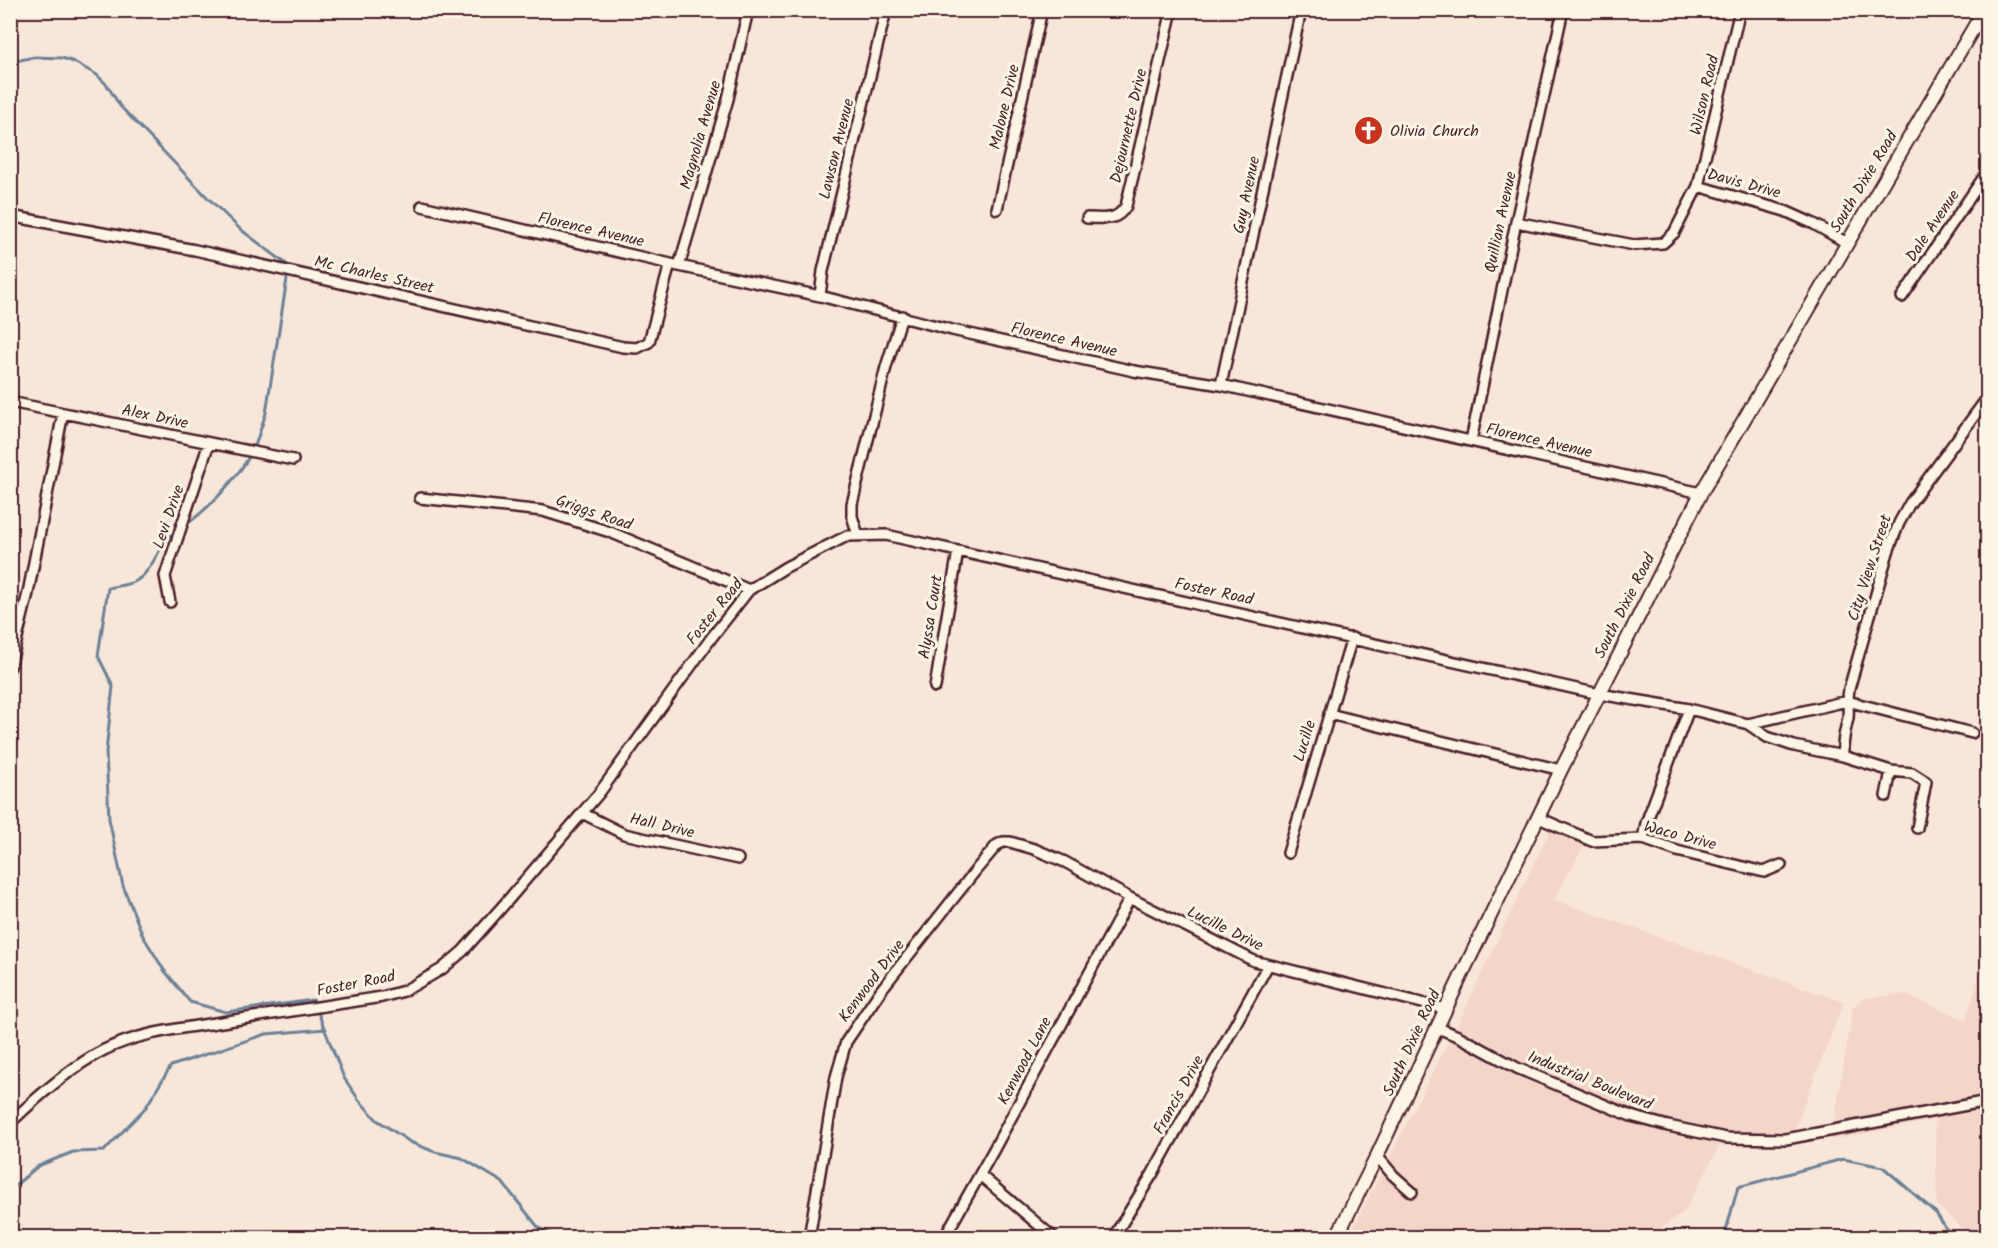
<svg xmlns="http://www.w3.org/2000/svg" width="1998" height="1248" viewBox="0 0 1998 1248" font-family="Kalam,sans-serif">
<rect width="100%" height="100%" fill="#f8e7d8"/>
<filter id="ink" filterUnits="userSpaceOnUse"><feTurbulence type="fractalNoise" baseFrequency=".0167" numOctaves="2"/><feDisplacementMap in="SourceGraphic" scale="12" xChannelSelector="R" yChannelSelector="G"/><feConvolveMatrix kernelMatrix="1 2 1 2 8 2 1 2 1" color-interpolation-filters="sRGB"/></filter>
<g filter="url(#ink)">
<!-- built -->
<path fill="#f4d6c9" d="M1551,828L1586,842L1554,900L1844,1002L1794,1131L1719,1147L1685,1211L1650,1237L1348,1238L1462,1015Z
M1987,948V1237H1970L1937,1205L1935,1120L1831,1140L1853,1007L1862,998L1904,994L1966,1020Z"/>
<g fill="none" stroke-linecap="round" stroke-linejoin="round">
<!-- stream -->
<path stroke="#6a8198" stroke-width="3" d="M10,62L35,57L62,58L74,62L97,75L107,85L120,106L207,197L240,229L289,266L266,413L254,449
M184,526C208,510 236,479 251,454
M176,531C158,543 155,569 136,581C129,585 116,586 108,588L98,656L113,686L106,752L109,819L123,886L143,936L164,970L190,1002L226,1012L313,1000
M319,1015L344,1078L359,1100L377,1120L410,1142L435,1152L462,1158L502,1182L538,1227L559,1238
M10,1190L38,1166L73,1152L104,1151L146,1107L171,1066L266,1034L326,1029
M1724,1238L1738,1187L1843,1159L1883,1167L1936,1213L1952,1238"/>
<defs>
<path id="minor" d="M1963,10L1985,15
M1698,186L1785,211L1814,224L1847,243
M422,206L679,266L820,296L952,330L1134,371L1221,385L1701,493
M997,209L1042,10
M10,216L195,250L623,347L637,348L649,342L670,264
M1087,218C1105,218 1116,222 1126,206L1172,10
M1516,222L1634,245L1663,243L1674,233L1698,186L1740,10
M679,266L728,99L748,10
M820,296L823,271L886,10
M1902,297L1988,171
M1221,385L1301,10
M10,402L293,460
M1471,441L1516,222L1563,10
M420,498L543,511L610,532L749,590
M858,535L852,516V504L886,367L902,316
M170,602L165,576L209,443
M10,667L28,593L63,413
M935,687L958,551
M1329,714L1561,770
M1748,724L1847,701L1972,733
M1843,756C1842,742 1845,731 1848,718C1849,708 1847,699 1849,689L1888,552L1899,523L1910,503L1988,397
M1886,796L1891,771
M582,813L624,834L738,859
M1539,818L1592,841L1643,839L1677,851L1764,872L1781,865
M1643,839L1646,823L1689,709
M1288,853L1352,638
M1438,1028L1460,1037L1517,1068L1631,1116L1668,1126L1726,1138L1786,1139L1988,1101
M10,1123C36,1098 72,1066 104,1050C142,1031 187,1028 228,1021C280,1013 331,1005 382,997L404,991L442,969L463,951L509,899L600,792L712,637L749,590L786,567L847,536L886,535L1599,694L1689,709L1748,724L1767,737L1794,746L1843,756L1891,771L1912,773L1926,782L1917,828
M1377,1156L1393,1175L1412,1192
M980,1175L1054,1238
M809,1238L836,1077L846,1042L881,990L976,870L997,845L1003,842H1010L1034,849L1065,862L1130,898L1254,961L1446,1009
M944,1238L993,1151L1130,898
M1113,1238L1153,1173L1268,965"/>
<path id="major" d="M1336,1238L1377,1156L1463,972L1561,770L1701,493L1984,10"/>
</defs>
<!-- minor casing -->
<use href="#minor" stroke="#4a1f2b" stroke-width="14"/>
<!-- major casing -->
<use href="#major" stroke="#4a1f2b" stroke-width="16"/>
<!-- minor -->
<use href="#minor" stroke="#fcf5e5" stroke-width="9"/>
<!-- major -->
<use href="#major" stroke="#fcf5e5" stroke-width="12"/>
</g>
</g>
<!-- icons -->
<defs>
<symbol id="church-disc" viewBox="-11 -11 22 22"><circle r="9.5" fill="#c8321e" stroke="#fcf5e5"/><path d="M-1.2-6h2.4v3.5h3.3v2.4h-3.3V6h-2.4V-.1h-3.3v-2.4h3.3Z" fill="#fff"/></symbol>
</defs>
<g fill-rule="evenodd">
<use href="#church-disc" x="1352" y="114" width="33" height="33"/>
</g>
<g text-anchor="middle" dominant-baseline="central" stroke-width="6" stroke-linejoin="round" paint-order="stroke">
<!-- street labels -->
<g font-size="16" fill="#4a1f2b" stroke="#fcf5e5">
<text transform="translate(1705 95) rotate(-77)">Wilson Road</text>
<text transform="translate(1005 107) rotate(-77)">Malone Drive</text>
<text transform="translate(1129 126) rotate(-77)">Dejournette Drive</text>
<text transform="translate(701 135) rotate(-74)">Magnolia Avenue</text>
<text transform="translate(837 149) rotate(-76)">Lawson Avenue</text>
<text transform="translate(1864 182) rotate(-59)">South Dixie Road</text>
<text transform="translate(1744 184) rotate(15)">Davis Drive</text>
<text transform="translate(1247 195) rotate(-78)">Guy Avenue</text>
<text transform="translate(1501 222) rotate(-78)">Quillian Avenue</text>
<text transform="translate(1933 226) rotate(-56)">Dale Avenue</text>
<text transform="translate(591 230) rotate(13)">Florence Avenue</text>
<text transform="translate(374 275) rotate(13)">Mc Charles Street</text>
<text transform="translate(1064 340) rotate(13)">Florence Avenue</text>
<text transform="translate(155 417) rotate(12)">Alex Drive</text>
<text transform="translate(1539 441) rotate(13)">Florence Avenue</text>
<text transform="translate(594 513) rotate(19)">Griggs Road</text>
<text transform="translate(169 517) rotate(-71)">Levi Drive</text>
<text transform="translate(1870 568) rotate(-72)">City View Street</text>
<text transform="translate(1214 592) rotate(12)">Foster Road</text>
<text transform="translate(1625 606) rotate(-63)">South Dixie Road</text>
<text transform="translate(715 612) rotate(-51)">Foster Road</text>
<text transform="translate(931 617) rotate(-81)">Alyssa Court</text>
<text transform="translate(1305 741) rotate(-73)">Lucille</text>
<text transform="translate(662 826) rotate(13)">Hall Drive</text>
<text transform="translate(1680 836) rotate(15)">Waco Drive</text>
<text transform="translate(1225 929) rotate(26)">Lucille Drive</text>
<text transform="translate(872 981) rotate(-53)">Kenwood Drive</text>
<text transform="translate(356 984) rotate(-11)">Foster Road</text>
<text transform="translate(1412 1043) rotate(-65)">South Dixie Road</text>
<text transform="translate(1025 1061) rotate(-62)">Kenwood Lane</text>
<text transform="translate(1590 1081) rotate(22)">Industrial Boulevard</text>
<text transform="translate(1179 1095) rotate(-61)">Francis Drive</text>
</g>
<!-- poi labels -->
<g font-size="16" fill="#4a1f2b" stroke="#fcf5e5" text-anchor="start">
<text x="1390" y="131">Olivia Church</text>
</g>
</g>
<!-- margin -->
<rect width="1998" height="1248" fill="none" stroke="#fcf5e5" stroke-width="36"/>
<rect x="18" y="18" width="1962" height="1212" fill="none" stroke="#4a1f2b" stroke-width="2" filter="url(#ink)"/>
</svg>
